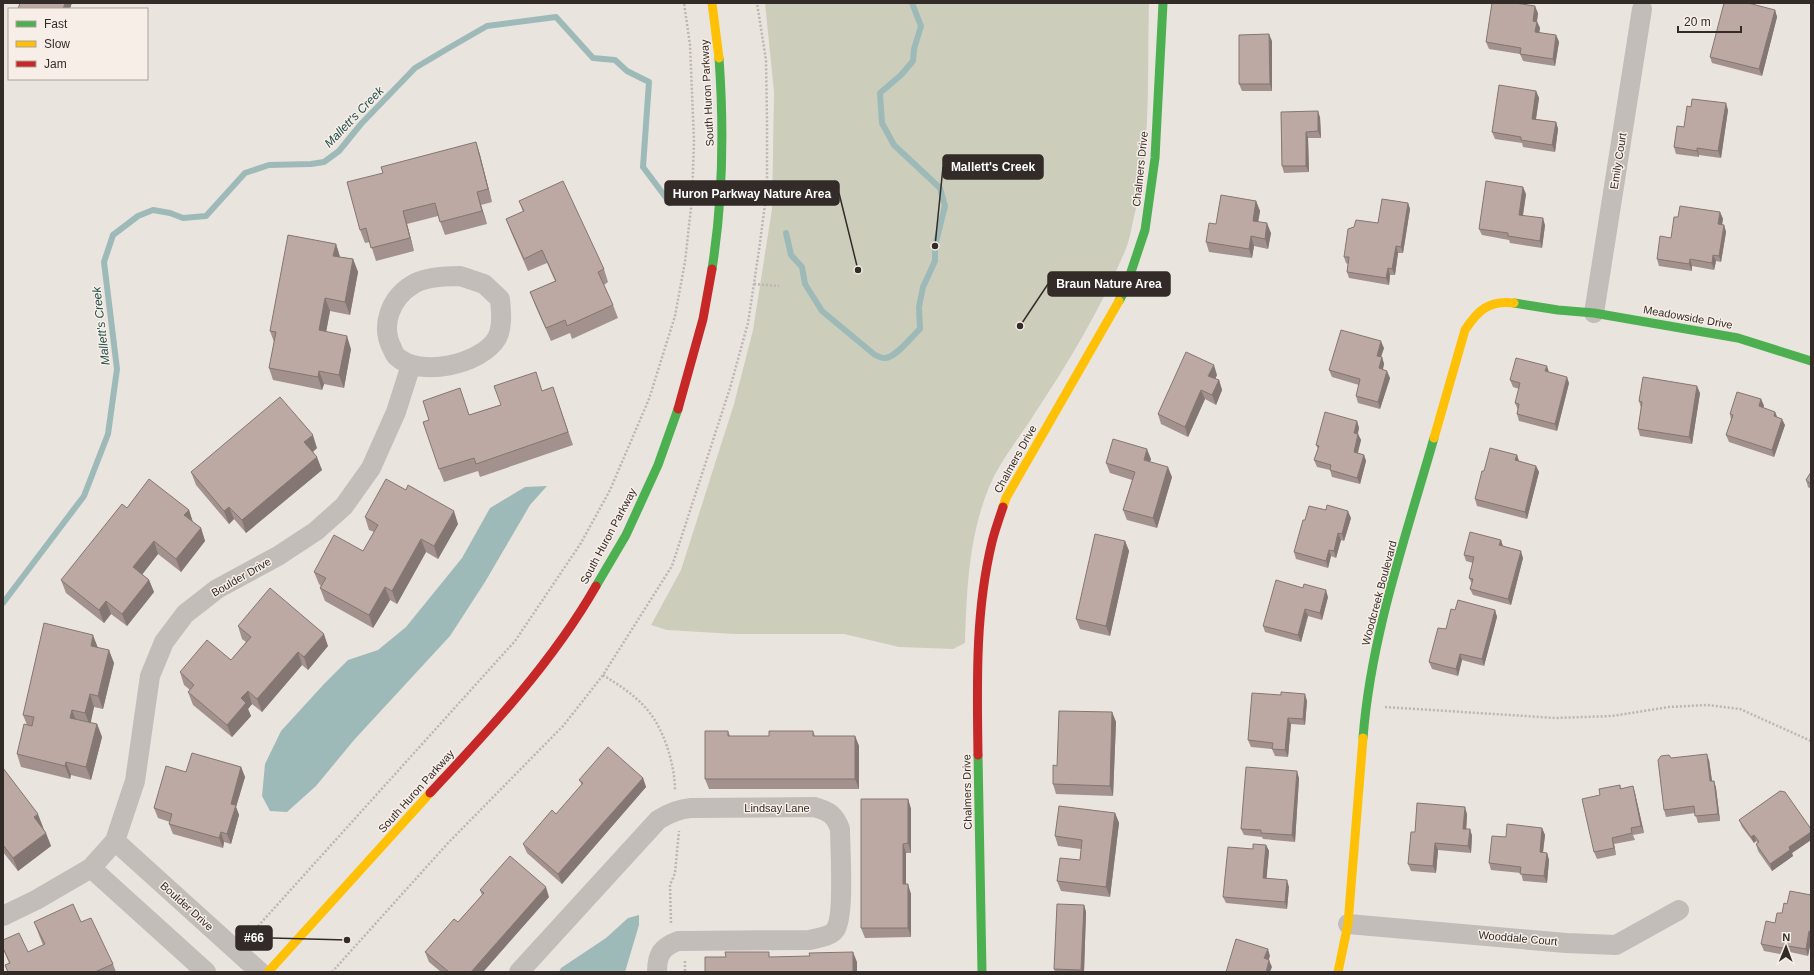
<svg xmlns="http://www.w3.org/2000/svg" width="1814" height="975" viewBox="0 0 1814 975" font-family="Helvetica,sans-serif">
<rect width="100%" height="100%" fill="#eae4df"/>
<!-- green -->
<path fill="#cccebb" d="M765,3H1149C1147,75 1152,151 1133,221C1131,231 1129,242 1125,251C1101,308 1069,362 1035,413C1018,440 997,464 986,495C968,544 967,592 965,643L953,649L899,647L844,634H734L667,630L651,625L681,570L734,404L753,330L772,209L774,92Z"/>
<!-- water -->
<path fill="#9ebab8" d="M547,486L530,505L485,582L450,636L354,740L316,786L287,812L270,811L262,796L265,764L281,731L324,684L348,660L378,650L406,627L462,558L490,508L525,487Z
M639,915V925L625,972H559L561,968L606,938L628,918Z"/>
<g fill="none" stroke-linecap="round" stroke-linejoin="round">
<!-- stream -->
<path stroke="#9ebab8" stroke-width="6" d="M786,233L791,255L802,267L805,284L822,311L875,355C878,356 881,358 884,358C895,359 912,336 920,329L919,307L923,287L935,261V246L945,206L940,188L894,145L882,123L880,93L901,75L913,61L914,49L921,26L912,3
M3,603L84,496L108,434L117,369L104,262L113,235L138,216L153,210L170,213L183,218L206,216L245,173L269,165L311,164L324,162L339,151L361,124L415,68L447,49L487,26L556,17L593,58L615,60L627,71L649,82L643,167L670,203"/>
<!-- path -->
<path stroke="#bcb5b1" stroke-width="2.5" stroke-dasharray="2 2" stroke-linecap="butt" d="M754,284L779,286
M603,675C617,684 632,693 643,705C663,725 675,763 675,791
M1385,707L1556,718L1612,716L1669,707L1707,705L1740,709L1811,741
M671,923L670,885L675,873L679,831
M250,935L515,641L581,543L610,490L649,399L675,316L685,262L692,199L694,141L690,45L684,3
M685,961V972
M332,972L448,843L563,726L582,702L603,675L672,566L730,388L748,323L759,250L767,189V122L766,60L757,3"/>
<!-- street -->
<path stroke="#c3bdb9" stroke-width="20" d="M460,276L484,284L500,299C501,311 503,326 497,338C481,365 419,378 396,356C394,354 393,350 392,348C380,325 391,298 412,285C424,277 446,276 460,276Z
M1594,313L1642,9
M115,841L260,972
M91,868L206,972
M3,916L36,900L91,868L115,841L135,781L150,676L164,642L185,614L217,589L278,556L316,531L344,506L371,468L396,412L411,365
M1348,924L1566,943L1616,945L1679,910
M519,972L658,820C669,813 678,809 691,808L814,807C829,811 835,815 840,829C840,849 845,917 835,930C830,937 817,938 809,940L678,941C662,947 657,954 657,972"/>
<!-- fast -->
<path stroke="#4caf50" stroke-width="9" d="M712,269C723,200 724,128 719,58
M1119,301L1125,290L1145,230L1155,158L1163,3
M1514,303L1558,310L1594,313L1738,338L1811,361
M596,586L626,535L658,465L678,409
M1363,738C1371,635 1406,536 1434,438
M978,755L982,972"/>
<!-- slow -->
<path stroke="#ffc107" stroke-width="9" d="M712,3L719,58
M1434,438L1465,330C1478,310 1489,300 1514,303
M1003,507L1006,498L1119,301
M268,972L430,793
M1338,972L1348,924L1363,738"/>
<!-- jam -->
<path stroke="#c62828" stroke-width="9" d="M678,409L703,319L712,269
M978,755C977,684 975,612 992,542C995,530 999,519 1003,507
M430,793C490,729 552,663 596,586"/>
</g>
<!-- wall -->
<path fill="#a2918c" d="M1775,10L1777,17L1762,76L1712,63L1710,57Z
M1538,13L1537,21L1540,28L1539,33L1556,35L1559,42L1555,66L1523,61L1520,54L1489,49L1486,42Z
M1272,41V91H1242L1239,84Z
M1536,91L1539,98L1536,119L1556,122L1558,129L1555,152L1523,147L1522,143L1495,139L1492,132Z
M1691,107L1728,110L1721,158L1699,155V157L1676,154L1674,147L1684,127Z
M1281,112L1320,117L1321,138H1308L1309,172L1284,173L1282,166Z
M476,142L480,155L492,202L481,205L487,224L445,235L438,216L407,224L414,251L376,261L370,242L365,243L360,230L383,173Z
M1526,194L1523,215L1545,225L1542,248L1510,243L1509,240L1482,235L1479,229Z
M519,201L604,269L608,282L604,285L613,305L618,318L572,339L570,333L551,341L535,305L530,292L555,281L547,263L528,271L511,232L506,219L523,212Z
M1256,201L1260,211L1258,221L1271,233L1268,249L1254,246L1252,258L1209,252L1206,242L1216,224Z
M1408,203L1410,209L1403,253H1398L1395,275H1390L1389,285L1349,278L1347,272L1348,264L1346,263L1344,257L1378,223Z
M1720,212L1723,219L1722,225H1724L1726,232L1721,262L1716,261L1714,270L1692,266V271L1659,266L1657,259L1671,238L1678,217Z
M336,244L340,257L353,259L358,272L350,315L330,311L326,332L351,349L344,388L324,384L322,390L273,380L269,368L274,342L270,331Z
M1384,348L1381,357H1382L1384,364L1383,370L1390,378L1380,409L1358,403L1356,396L1359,385L1332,377L1329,370Z
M1549,372L1569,383L1557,431L1519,421L1517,414L1518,410L1515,403L1519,389L1513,387L1510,380Z
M1217,375L1215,379L1219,380L1222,390L1216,405L1205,399L1188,437L1161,424L1158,414Z
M553,387L573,445L480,477L478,471L444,482L439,469L470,415Z
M1700,393L1692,444L1640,436L1638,429L1641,408L1639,401Z
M1761,399L1764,406L1763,408L1775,412L1777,417L1785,425L1774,457L1729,442L1726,435L1731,420L1730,414Z
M1357,421L1359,428L1358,434L1361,440L1358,453L1364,455L1366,461L1360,484L1332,477L1330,470L1317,467L1314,460L1318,449L1316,445Z
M317,448L313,452L322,470L246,533L234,519L229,524L196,485L191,472Z
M1517,455L1519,461L1536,466L1539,472L1527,519L1477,506L1475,499L1484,471Z
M1151,459L1150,462L1172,477L1157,528L1127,520L1123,510L1132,480L1110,473L1106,463Z
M1811,472V489L1808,487L1806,480Z
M127,508L189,510L193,522L201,528L205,541L181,572L158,554L142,574L149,580L154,592L127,626L111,614L104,623L66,593L61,580Z
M365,517L458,524L438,559L426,552L397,604L390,600L373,628L325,601L320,588L321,586L319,584L314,572L363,551L374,532L369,530Z
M1351,518L1344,541L1341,540L1336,558L1331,556L1328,568L1296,559L1294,552L1305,520Z
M1501,540L1503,546L1523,558L1511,605L1473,595L1470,589L1472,584L1469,578L1473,563L1466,561L1464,555Z
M1125,541L1129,551L1110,636L1080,629L1076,619Z
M1328,597L1322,620L1308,616L1301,642L1265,632L1263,626Z
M1455,610H1495L1497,617L1484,666L1462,660L1458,676L1432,669L1429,662Z
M238,626L328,646L308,670L302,665L262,712L252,704L248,709L251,716L232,737L193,705L188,692L190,690L184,685L180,672L231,660L246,642L242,639Z
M98,647L114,663L103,709L94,707L90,723L97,724L102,737L91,780L71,775L70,779L21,767L17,754L27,725L23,715Z
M1307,701L1305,725L1291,724L1288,757L1275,756L1272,749L1251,747L1248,740Z
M1112,712L1116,722L1113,796L1056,794L1053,784L1057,766Z
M728,731L730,736H769L813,731L815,736H855L859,746V789H709L705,779Z
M1671,758L1709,760L1712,781H1714L1716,788L1720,821L1698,823L1695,813L1666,817L1664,810Z
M241,767L245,777L236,807L239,815L231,844L224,842L223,848L173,834L169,824L170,822L158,818L154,808L186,772Z
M3,768L43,827L51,846L18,871L3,852Z
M643,778L646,787L562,884L527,853L523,844L556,814L582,785L579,780Z
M1299,778L1295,842L1263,839L1262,837L1244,835L1241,829Z
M1620,785L1621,789L1633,786L1635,793L1644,833L1633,835L1635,840L1614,844L1616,855L1597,859L1594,852L1600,795Z
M908,799L911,809V853H906V884L911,894V937L865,938L861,928Z
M1115,813L1119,823L1110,897L1061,891L1057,881L1080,860L1081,849L1058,846L1055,836Z
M1467,814L1466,829H1470L1472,836L1471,853L1438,850L1436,873L1411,871L1408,864L1415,832Z
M1739,820L1811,829V840L1792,853L1793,856L1772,871L1758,851L1756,844L1758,843L1756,841L1754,843L1742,827Z
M1542,828L1545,835L1543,853H1547L1549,860L1547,883L1523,881L1521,873L1491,870L1489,863L1506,837Z
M1266,845L1269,851L1266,878L1289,887L1287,909L1226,903L1223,897L1253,849Z
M480,890L549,897L483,972H441L429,962L425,952L458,922L482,895Z
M1811,895V941L1808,956L1790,952V956L1764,951L1761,944L1782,913L1787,904Z
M1084,905L1086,912L1084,972H1055L1054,969Z
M34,922H81L113,964L116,972H8L5,965L9,963L3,949V940L28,952L43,945L39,935Z"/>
<!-- shaded-wall -->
<path fill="#847672" d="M65,3H72L70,9H63Z
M1535,6L1538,13L1536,28L1533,21Z
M1775,10L1777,17L1762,76L1759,69Z
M1537,22L1540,28L1538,39L1535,32Z
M1269,34L1272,41V91L1270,84Z
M1556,35L1559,42L1555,66L1553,59Z
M1536,91L1539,98L1535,125L1532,119Z
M1726,103L1728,110L1721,158L1718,151Z
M1318,111L1320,117L1321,138L1318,131Z
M1556,122L1558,129L1555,152L1552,145Z
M1306,132L1308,138L1309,172L1306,166Z
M476,142L480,155L492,202L488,189Z
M1697,148L1699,155V157L1697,151Z
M1523,187L1526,194L1522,221L1519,215Z
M477,192L481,205L487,224L482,211Z
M1256,201L1260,211L1257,230L1253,221Z
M1408,203L1410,209L1403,253L1401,247Z
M403,211L407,224L414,251L410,238Z
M1720,212L1723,219L1721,230L1718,224Z
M1543,218L1545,225L1542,248L1540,241Z
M1267,223L1271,233L1268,249L1265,239Z
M1724,225L1726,232L1721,262L1719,256Z
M1251,236L1254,246L1252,258L1249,249Z
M336,244L340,257L333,256Z
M1396,246L1398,253L1395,275L1392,269Z
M1713,255L1716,261L1714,270L1712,263Z
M353,259L358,272L350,315L345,302Z
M1690,259L1692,266V271L1689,264Z
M1388,268L1390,275L1389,285L1386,278Z
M325,298L330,311L324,343L319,330Z
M347,336L351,349L344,388L339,375Z
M1381,341L1384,348L1379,362L1377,356Z
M1382,357L1384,364L1381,375L1379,368Z
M1214,365L1217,375L1212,386L1208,376Z
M1547,366L1549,372L1545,371Z
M319,371L324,384L322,390L318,377Z
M1387,371L1390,378L1380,409L1378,402Z
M1567,377L1569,383L1557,431L1555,424Z
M1219,380L1222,390L1216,405L1212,395Z
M1697,386L1700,393L1692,444L1689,437Z
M1201,390L1205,399L1188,437L1185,427Z
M1761,399L1764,406L1761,413L1759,406Z
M1775,412L1778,419L1774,416Z
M1782,419L1785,425L1774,457L1772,450Z
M1357,421L1359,428L1356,439L1354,433Z
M1358,434L1361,440L1356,458L1354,452Z
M313,435L317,448L309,455L304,442Z
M1147,449L1151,459L1147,470L1144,460Z
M1364,455L1366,461L1360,484L1357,478Z
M1517,455L1519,462L1515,460Z
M317,457L322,470L246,533L242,520Z
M1536,466L1539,472L1527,519L1525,512Z
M1168,467L1172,477L1157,528L1153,518Z
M229,507L234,519L229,524L224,511Z
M189,510L193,523L184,515Z
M454,511L458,524L438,559L434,546Z
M1348,511L1351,518L1344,541L1342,534Z
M201,528L205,541L181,572L176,559Z
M1338,533L1341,540L1336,558L1334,551Z
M421,539L426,552L397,604L392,591Z
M1501,540L1503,547L1499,545Z
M154,541L158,554L138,580L133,567Z
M1125,541L1129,551L1110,636L1106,626Z
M1329,550L1331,556L1328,568L1326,561Z
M1521,551L1523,558L1511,605L1508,599Z
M149,580L154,592L127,626L122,614Z
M385,587L390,600L373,628L369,615Z
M1326,590L1328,597L1322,620L1320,613Z
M106,601L111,614L104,623L99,610Z
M1305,609L1308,616L1301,642L1298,635Z
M1495,610L1497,617L1484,666L1482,659Z
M324,634L328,646L308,670L304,657Z
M93,635L98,648L91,646Z
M109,650L114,663L103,709L98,696Z
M298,652L302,665L262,712L257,699Z
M1460,654L1462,660L1458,676L1456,669Z
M248,691L252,704L248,709L251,716L232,737L227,725L241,698Z
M90,694L94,707L90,726L85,713Z
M1305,694L1307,701L1305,725L1303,719Z
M72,710L77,723L70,718Z
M1112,712L1116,722L1113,796L1110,786Z
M1288,718L1291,724L1288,757L1285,750Z
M97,724L102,737L91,780L86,767Z
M855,736L859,746V789L855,779Z
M1707,754L1709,760L1713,788L1710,781Z
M66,762L71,775L70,779L65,766Z
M241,767L245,777L236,807L239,815L231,844L227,834L231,804Z
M1297,771L1299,778L1295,842L1292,835Z
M643,778L646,787L562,884L558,874Z
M1714,781L1716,788L1720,821L1718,814Z
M1633,786L1635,793L1644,833L1641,826Z
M908,799L911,809V853L908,843Z
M1465,807L1467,814L1466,835L1463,829Z
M1115,813L1119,823L1110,897L1106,887Z
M38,814L43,827L39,830L34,817Z
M1542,828L1545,835L1542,859L1540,852Z
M1470,829L1472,836L1471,853L1468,846Z
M221,832L224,842L223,848L219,838Z
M1811,832V840L1792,853L1793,856L1772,871L1770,864L1789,847Z
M46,833L51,846L18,871L13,858Z
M1754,835L1756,841L1754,843L1751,837Z
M1612,838L1614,844L1616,855L1614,848Z
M1435,843L1438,850L1436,873L1433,866Z
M903,844L906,853V893L903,884Z
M1266,845L1269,851L1266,885L1263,878Z
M1547,853L1549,860L1547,883L1544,876Z
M1287,880L1289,887L1287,909L1285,902Z
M908,884L911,894V937L908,928Z
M546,887L549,897L483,972H471Z
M1084,905L1086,912L1084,972H1082L1081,970Z
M1809,931L1811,936V941L1808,956L1806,949Z
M1788,946L1790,952V956L1787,949Z
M1268,949L1270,956L1267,965L1264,958Z
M853,952L857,962V972H853Z
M1269,960L1272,967L1270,972H1266Z"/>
<!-- building -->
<path fill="#bca9a3" stroke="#847672" d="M20,3H65L63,9H18Z
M1492,3H1515L1535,6L1533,21L1537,22L1535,32L1556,35L1553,59L1520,54L1521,48L1486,42Z
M1724,3H1748L1775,10L1759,69L1710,57Z
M1269,34L1270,84H1239V35Z
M1499,85L1536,91L1532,119L1556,122L1552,145L1521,140V137L1492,132Z
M1692,99L1726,103L1718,151L1697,148V151L1674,147L1677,126L1684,127L1687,106L1691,107Z
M1318,111V131L1306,132V166H1282L1281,112Z
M476,142L488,189L477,192L482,211L440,222L435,203L403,211L410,238L371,248L366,228L360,230L347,182L383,173L381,167Z
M563,181L604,269L598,272L613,305L567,326L565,320L546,328L530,292L556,281L542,250L524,259L506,219L524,211L519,201Z
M1486,181L1523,187L1519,215L1543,218L1540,241L1508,236V233L1479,229Z
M1221,195L1256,201L1253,221L1267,223L1265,239L1251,236L1249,249L1206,242L1209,223L1216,224Z
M1382,199L1408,203L1401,247L1396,246L1392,269L1388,268L1386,278L1347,272L1349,257H1344L1348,229L1354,227L1356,220L1378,223Z
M1680,206L1720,212L1718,224L1724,225L1719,256L1713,255L1712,263L1690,259L1689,264L1657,259L1660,236L1671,238L1674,217H1678Z
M288,235L336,244L333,256L353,259L345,302L325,298L319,330L347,336L339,375L319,371L318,377L269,368L276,332L270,331Z
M1341,330L1381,341L1377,356L1382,357L1379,368L1387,371L1378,402L1356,396L1360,379L1329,370Z
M1186,352L1214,365L1208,376L1219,380L1212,395L1201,390L1185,427L1158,414Z
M1516,358L1547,366L1545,371L1567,377L1555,424L1517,414L1519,404L1515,403L1520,383L1510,380Z
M536,372L542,391L553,387L568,432L476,464L474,458L439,469L423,422L429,420L423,401L460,388L469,415L501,405L494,386Z
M1643,377L1697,386L1689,437L1638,429L1642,402L1639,401Z
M1737,392L1761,399L1759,406L1775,412L1774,416L1782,419L1772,450L1726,435L1733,415L1730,414Z
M280,397L313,435L304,442L317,457L242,520L229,507L224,511L191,472Z
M1325,412L1357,421L1354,433L1358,434L1354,452L1364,455L1357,478L1330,470L1331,465L1314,460L1319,446L1316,445Z
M1113,439L1147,449L1144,460L1168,467L1153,518L1123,510L1135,472L1106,463Z
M1490,448L1517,455L1515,460L1536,466L1525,512L1475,499L1482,471H1484Z
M1811,472V484L1806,480Z
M149,479L189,510L184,515L201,528L176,559L154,541L133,567L149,580L122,614L106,601L99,610L61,580L122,504L127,508Z
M386,479L406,490L408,485L454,511L434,546L421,539L392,591L385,587L369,615L320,588L326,578L314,572L334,535L363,551L378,525L365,517Z
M1327,505L1348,511L1342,534L1338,533L1334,551L1329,550L1326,561L1294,552L1303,520H1305L1309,506L1326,510Z
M1470,532L1501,540L1499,545L1521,551L1508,599L1470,589L1473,579L1469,578L1474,557L1464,555Z
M1095,534L1125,541L1106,626L1076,619Z
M1276,580L1303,588L1304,584L1326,590L1320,613L1305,609L1298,635L1263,626Z
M270,588L324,634L304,657L298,652L257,699L248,691L241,698L246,703L227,725L188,692L194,685L180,672L207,640L231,660L251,637L238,626Z
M1458,600L1495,610L1482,659L1460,654L1456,669L1429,662L1438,628L1446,629L1451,609L1455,610Z
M44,623L93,635L91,646L109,650L98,696L90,694L85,713L72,710L70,718L97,724L86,767L66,762L65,766L17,754L24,724L32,726L34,717L23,715Z
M1281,692L1305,694L1303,719L1288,718L1285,750L1272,749L1273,743L1248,740L1252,693L1281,695Z
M1059,711L1112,712L1110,786L1053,784V765L1057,766Z
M705,731H728V736H769V731H813V736H855V779H705Z
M608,747L643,778L558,874L523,844L552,810L556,814L583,783L579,780Z
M192,753L241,767L231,804L236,805L227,834L221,832L219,838L169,824L172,814L154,808L166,766L186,772Z
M1707,754L1710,781H1714L1718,814L1695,816L1694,806L1664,810L1658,760L1661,756L1669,755L1671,758Z
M1246,767L1297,771L1292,835L1261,833V830L1241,829Z
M3,768L38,814L34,817L46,833L13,858L3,845Z
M1620,785V789L1633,786L1641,826L1631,828L1632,833L1612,838L1614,848L1594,852L1582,799L1600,795L1599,789Z
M1780,791L1785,792L1811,829V832L1789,847L1790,850L1770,864L1756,844L1759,842L1754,835L1751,837L1739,820Z
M861,799H908V843L903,844V884H908V928H861Z
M1417,803L1465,807L1463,829H1470L1468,846L1435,843L1433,866L1408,864L1411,832H1415Z
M1059,806L1115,813L1106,887L1057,881L1060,858L1080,860L1082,840L1055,836Z
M1507,824L1542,828L1540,852L1547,853L1544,876L1520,874L1521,867L1489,863L1492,836L1506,837Z
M1253,844L1266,845L1263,878L1287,880L1285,902L1223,897L1228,847L1253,849Z
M510,856L546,887L471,972H449L425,952L454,919L458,922L484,893L480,890Z
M1790,891L1811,895V932L1809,931L1806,949L1788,946L1787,949L1761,944L1766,921L1775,923L1777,913H1782L1784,903L1787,904Z
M73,904L81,922L91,918L113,964L95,972H8L5,965L10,963L3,948V940L19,933L28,952L45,944L34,922Z
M1057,904L1084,905L1081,970L1054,969Z
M1236,939L1268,949L1264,958L1269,960L1266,972H1226Z
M725,952H769V957L810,956L809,953L853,952V972H705V957H726Z"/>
<g text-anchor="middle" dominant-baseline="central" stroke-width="3" stroke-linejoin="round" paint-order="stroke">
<!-- street labels -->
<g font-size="11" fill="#332b28" stroke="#f7efe7">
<text transform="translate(707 93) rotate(-93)">South Huron Parkway</text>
<text transform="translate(1618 161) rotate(-81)">Emily Court</text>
<text transform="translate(1140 169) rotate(-84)">Chalmers Drive</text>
<text transform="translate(1688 317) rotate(10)">Meadowside Drive</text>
<text transform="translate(1015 459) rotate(-61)">Chalmers Drive</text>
<text transform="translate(608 536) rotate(-62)">South Huron Parkway</text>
<text transform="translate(241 577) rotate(-30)">Boulder Drive</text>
<text transform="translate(1379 593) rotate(-75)">Woodcreek Boulevard</text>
<text transform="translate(416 791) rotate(-48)">South Huron Parkway</text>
<text transform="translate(967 792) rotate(-91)">Chalmers Drive</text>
<text x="777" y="808">Lindsay Lane</text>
<text transform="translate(187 906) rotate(42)">Boulder Drive</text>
<text transform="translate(1518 938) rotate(5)">Wooddale Court</text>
</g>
<!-- water labels -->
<g font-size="12" font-style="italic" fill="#224f50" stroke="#f7efe7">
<text transform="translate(354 117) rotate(-46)">Mallett's Creek</text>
<text transform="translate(101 326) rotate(-97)">Mallett's Creek</text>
</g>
</g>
<!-- callouts -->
<path fill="none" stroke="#332b28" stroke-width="1.5" d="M935 246L943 167M858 270L839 193M1020 326L1048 284M347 940L272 938"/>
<g fill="#332b28" stroke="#f7efe7" stroke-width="1.5">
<circle cx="935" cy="246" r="4"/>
<circle cx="858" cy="270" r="4"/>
<circle cx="1020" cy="326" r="4"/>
<circle cx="347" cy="940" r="4"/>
</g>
<g fill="#332b28" stroke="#332b28" stroke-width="1.5">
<rect x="943" y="155" width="100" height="24" rx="4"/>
<rect x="665" y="181" width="174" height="24" rx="4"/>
<rect x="1048" y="272" width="122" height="24" rx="4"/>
<rect x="236" y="926" width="36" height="24" rx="4"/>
</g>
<g font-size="12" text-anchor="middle" font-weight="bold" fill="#fff">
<text x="993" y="171">Mallett's Creek</text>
<text x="752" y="198">Huron Parkway Nature Area</text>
<text x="1109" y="288">Braun Nature Area</text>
<text x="254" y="942">#66</text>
</g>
<!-- border -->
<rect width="1814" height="975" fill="none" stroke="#332b28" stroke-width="8"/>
<!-- legend -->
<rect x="8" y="8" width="140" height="72" fill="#f7efe7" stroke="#a9a19b"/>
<rect x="16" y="21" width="20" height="6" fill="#4caf50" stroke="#a9a19b"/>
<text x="44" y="28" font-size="12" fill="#332b28">Fast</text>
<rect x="16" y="41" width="20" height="6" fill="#ffc107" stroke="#a9a19b"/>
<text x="44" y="48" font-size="12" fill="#332b28">Slow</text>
<rect x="16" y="61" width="20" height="6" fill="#c62828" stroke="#a9a19b"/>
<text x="44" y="68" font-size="12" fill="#332b28">Jam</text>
<!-- north arrow -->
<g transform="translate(1786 947) rotate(1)" stroke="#f7efe7" stroke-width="3" paint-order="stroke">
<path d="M0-3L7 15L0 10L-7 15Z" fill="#332b28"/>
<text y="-6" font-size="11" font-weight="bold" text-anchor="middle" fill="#332b28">N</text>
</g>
<!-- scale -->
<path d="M1678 26v6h63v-6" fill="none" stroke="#332b28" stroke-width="2"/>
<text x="1684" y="26" font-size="12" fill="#332b28" stroke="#f7efe7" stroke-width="3" paint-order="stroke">20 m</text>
</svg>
